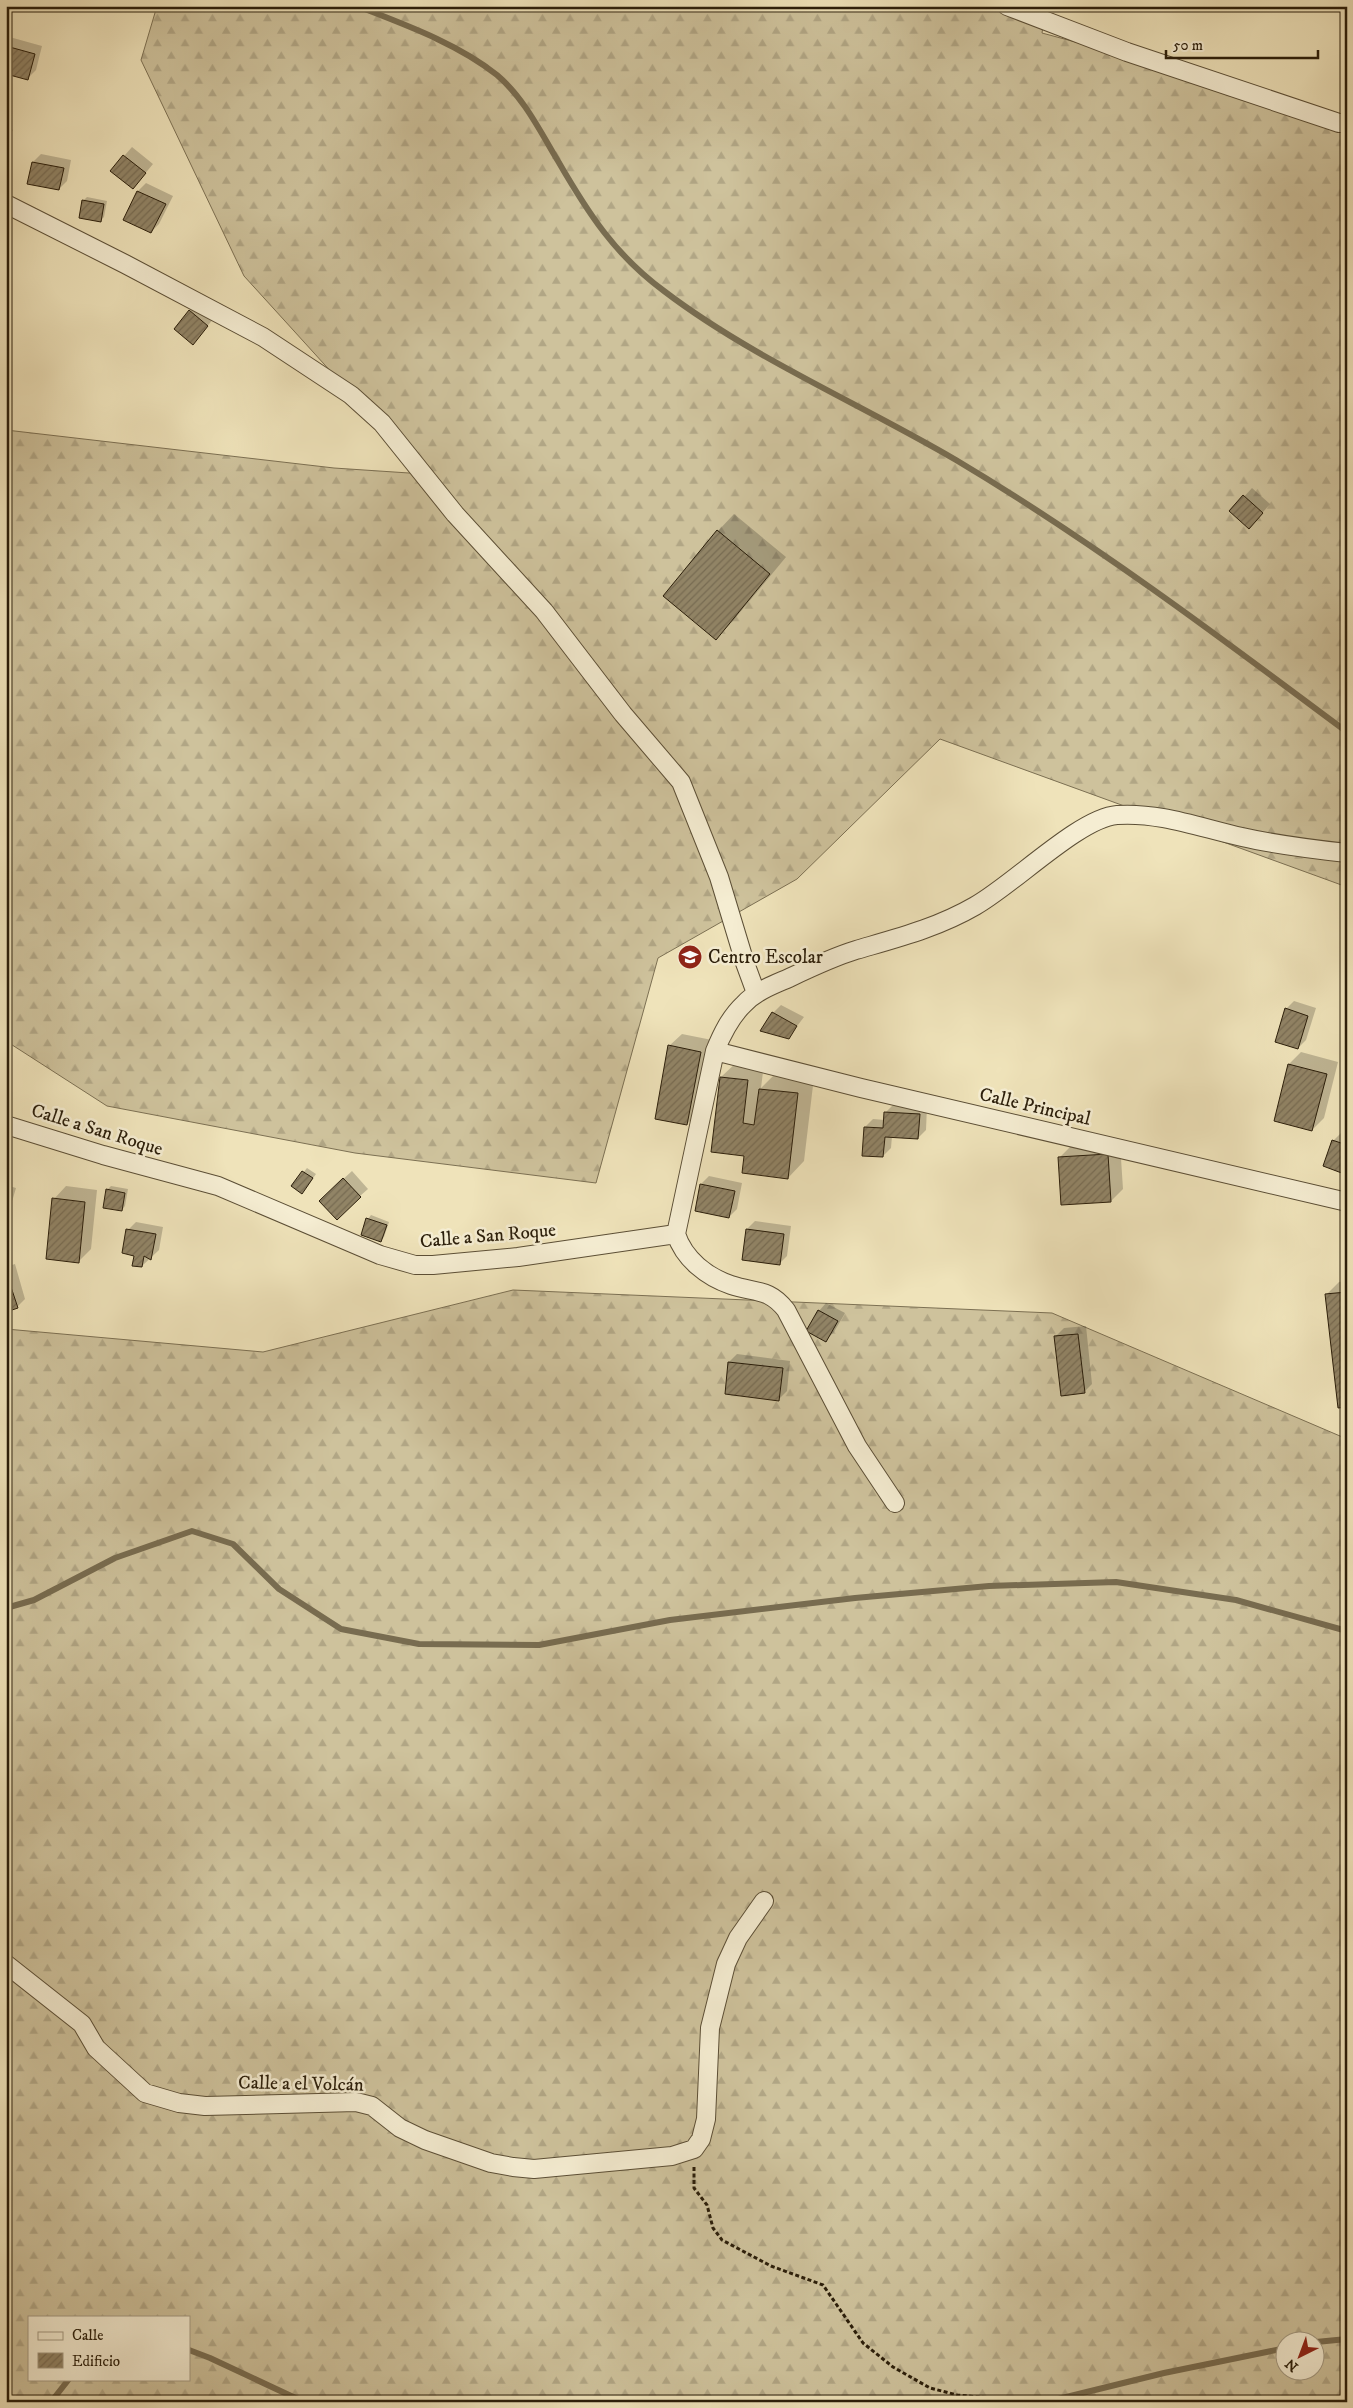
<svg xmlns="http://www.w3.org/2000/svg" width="1353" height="2408" viewBox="0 0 1353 2408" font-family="'IM FELL DW Pica',serif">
<defs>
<pattern id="forest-firs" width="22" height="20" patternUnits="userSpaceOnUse" patternTransform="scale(1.25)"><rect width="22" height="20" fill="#cec29c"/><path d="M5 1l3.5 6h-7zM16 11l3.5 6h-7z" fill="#b1a685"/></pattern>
<pattern id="building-hatch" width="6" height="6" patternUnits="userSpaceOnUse" patternTransform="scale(1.25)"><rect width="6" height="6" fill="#918466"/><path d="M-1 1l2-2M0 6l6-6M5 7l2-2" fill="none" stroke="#776b52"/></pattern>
</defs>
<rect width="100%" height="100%" fill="#efe3ba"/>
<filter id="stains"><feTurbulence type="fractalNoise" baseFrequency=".004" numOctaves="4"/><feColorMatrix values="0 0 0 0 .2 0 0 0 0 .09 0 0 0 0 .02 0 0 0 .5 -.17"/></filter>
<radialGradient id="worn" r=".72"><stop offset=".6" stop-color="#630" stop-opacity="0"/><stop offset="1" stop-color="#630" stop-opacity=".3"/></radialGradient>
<!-- forest -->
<path fill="url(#forest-firs)" stroke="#7c7053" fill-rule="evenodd" d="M157,6H1046L1042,33L1321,108L1347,124V887L940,739L797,879L658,958L596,1183L355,1153L107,1106L6,1041V430L334,468L424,474L244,276L141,60Z
M513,1290L1052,1313L1347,1439V2402H6V2028L14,1961L6,1959V1329L263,1352ZM29,2317H189V2379H29ZM1286,2340H1316V2370H1286Z"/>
<!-- shadow -->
<path fill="#0003" d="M6,36L42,46L36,70L28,78L6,72Z
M6,126L13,130L6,142Z
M132,147L153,164L133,188L111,171Z
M41,154L71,160L67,181L59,189L33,162Z
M146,183L173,196L159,224L151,232L125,219L138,191Z
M87,197L107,201L104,217L100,221L83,201Z
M198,303L215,317L193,343L190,311Z
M1252,488L1270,504L1257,519L1231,511Z
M734,514L786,557L732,622L716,638L665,596L718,531Z
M1294,1001L1316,1008L1306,1040L1298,1048L1286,1009Z
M781,1005L804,1017L788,1038L773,1013Z
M682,1034L712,1040L699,1112L687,1124L669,1046Z
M1301,1052L1338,1062L1324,1118L1312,1130L1289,1064Z
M738,1061L764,1064L761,1088L776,1073L814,1077L804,1161L788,1178L745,1155L721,1077Z
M6,1078L11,1080L6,1098Z
M894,1104L927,1106L926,1130L918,1138L892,1136L891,1148L883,1156L865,1127L873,1119L885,1120L886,1112Z
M1341,1133L1347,1135V1173L1333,1141Z
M1120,1143L1123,1189L1111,1201L1059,1158L1072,1145Z
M307,1168L316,1174L306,1188L293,1185Z
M352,1171L368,1189L360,1196L328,1193Z
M709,1176L742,1183L737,1209L729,1217L701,1184Z
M6,1185L16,1188L6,1222Z
M66,1186L97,1190L91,1249L79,1261L54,1199Z
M111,1186L128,1189L125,1206L122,1210L107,1190Z
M371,1215L389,1222L384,1237L381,1240L368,1219Z
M755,1221L791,1226L787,1256L779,1264L747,1229Z
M136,1222L163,1227L159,1250L142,1266L128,1230Z
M15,1264L25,1299L17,1307L6,1310V1267Z
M1347,1281V1405L1326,1295L1339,1282Z
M826,1303L845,1313L834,1332L826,1340L819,1311Z
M1086,1326L1092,1384L1084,1392L1056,1336L1064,1328Z
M737,1354L790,1361L787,1391L779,1399L729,1362Z"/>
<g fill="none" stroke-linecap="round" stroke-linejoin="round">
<!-- stream -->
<path stroke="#786c50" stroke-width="6" d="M357,6C403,24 457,43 497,75C524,98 540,131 558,161C588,213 615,255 664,291C752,358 861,404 956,460C1092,541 1220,637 1347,732
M6,1608L34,1600L115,1558L192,1531L233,1544L279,1589L341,1629L419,1644L539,1645L670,1620L855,1598L989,1586L1116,1582L1236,1600L1347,1631
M1316,2342L1347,2339
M189,2350L210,2358L304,2402
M51,2402L69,2379
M1046,2402L1164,2373L1286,2348"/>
</g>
<!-- building -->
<path fill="url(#building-hatch)" stroke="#2b1e0a" d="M6,46L35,54L28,80L6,74Z
M123,155L146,173L133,189L110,171Z
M32,162L64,168L59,190L27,184Z
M137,191L166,204L151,233L123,220Z
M82,200L104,204L101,222L79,218Z
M189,310L208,326L193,345L174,329Z
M1243,495L1263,513L1249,529L1229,511Z
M717,530L770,574L716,640L663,596Z
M1342,1006H1347V1028H1342Z
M1285,1008L1308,1016L1298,1049L1275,1042Z
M772,1012L797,1026L789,1039L760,1031Z
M668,1045L701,1052L687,1125L655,1119Z
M1288,1064L1327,1074L1312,1131L1274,1121Z
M720,1077L748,1080L743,1123L754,1125L759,1089L798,1093L788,1179L742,1173L744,1156L711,1152Z
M1347,1099V1116L1342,1114Z
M884,1112L920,1114L918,1139L885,1137L883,1157L862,1156L864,1127L883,1128Z
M1332,1140L1347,1145V1175L1323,1166Z
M1108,1154L1111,1202L1061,1205L1058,1157Z
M302,1171L313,1178L302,1194L291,1186Z
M343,1178L361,1197L337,1220L319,1201Z
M700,1184L735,1191L729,1218L695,1211Z
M106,1189L125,1193L122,1211L103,1208Z
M52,1198L85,1202L79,1263L46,1259Z
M366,1218L387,1225L381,1242L361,1235Z
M126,1229L156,1234L151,1260L144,1256L142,1267L132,1266L134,1256L122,1253Z
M746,1229L784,1234L780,1265L742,1260Z
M6,1272L18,1308L6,1312Z
M1347,1292V1407L1338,1408L1325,1294Z
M818,1310L838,1321L826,1342L806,1331Z
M1078,1334L1085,1393L1061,1396L1054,1336Z
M728,1362L783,1368L779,1401L725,1394Z"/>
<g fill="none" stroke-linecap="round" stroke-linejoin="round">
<defs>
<path id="minor" d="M1007,6L1127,52L1339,123H1347
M6,204L125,264L263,337L351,395L382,423L455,514L544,611L623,714L681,782L719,877L745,963L756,993
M715,1051L861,1088L1347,1202
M6,1125L103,1155L218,1186L380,1255L415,1265H433L518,1257L676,1234L715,1051C722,1034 730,1017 744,1004C756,991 773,985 789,978C810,968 833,957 856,950C897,938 937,928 975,906C1013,885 1079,818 1117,815C1160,812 1201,828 1242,837C1277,845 1311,849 1347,853
M676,1234C684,1259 707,1277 731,1285C755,1293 769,1288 786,1310L857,1446L895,1503
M6,1964L82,2024L96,2048L145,2093L179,2103L205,2106L356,2102L372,2106L400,2128L425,2140L491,2163L513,2167L534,2169L672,2156L694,2149L701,2139L706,2119L710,2028L726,1964L738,1938L764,1901"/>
</defs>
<!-- minor casing -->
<use href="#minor" stroke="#5c4f36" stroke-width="20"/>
<!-- path -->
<path stroke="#2b1e0a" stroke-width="3" stroke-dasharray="4 2.5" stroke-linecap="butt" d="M694,2167V2188L707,2205L713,2228L722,2240L771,2266L823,2285L863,2343L893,2367L930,2388L957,2395L1035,2402"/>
<!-- minor -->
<use href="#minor" stroke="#f5edd2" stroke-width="18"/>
</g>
<!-- icons -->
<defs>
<symbol id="school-disc" viewBox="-11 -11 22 22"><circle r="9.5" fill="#8f2418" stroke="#f5edd2"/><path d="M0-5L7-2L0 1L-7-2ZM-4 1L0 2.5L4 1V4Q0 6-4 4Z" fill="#fff"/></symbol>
</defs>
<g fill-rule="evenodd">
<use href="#school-disc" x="676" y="943" width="28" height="28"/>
</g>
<g text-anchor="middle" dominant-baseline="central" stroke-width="5" stroke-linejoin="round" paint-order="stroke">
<!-- poi labels -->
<g font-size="19" fill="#2b1e0a" stroke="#f5edd2" text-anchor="start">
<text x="708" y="957">Centro Escolar</text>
</g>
<!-- street labels -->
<g font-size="19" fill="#2b1e0a" stroke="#f5edd2">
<text transform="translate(1035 1107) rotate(13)">Calle Principal</text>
<text transform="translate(97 1130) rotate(17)">Calle a San Roque</text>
<text transform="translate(488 1236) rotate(-5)">Calle a San Roque</text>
<text transform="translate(301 2084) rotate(1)">Calle a el Volcán</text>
</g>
</g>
<!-- margin -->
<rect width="1353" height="2408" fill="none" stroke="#efe3ba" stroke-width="25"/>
<rect x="8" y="8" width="1338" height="2393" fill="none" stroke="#2b1e0a" stroke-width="2.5"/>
<rect x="12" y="12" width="1328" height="2383" fill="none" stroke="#2b1e0a"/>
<!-- legend -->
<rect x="28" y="2316" width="162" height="65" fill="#f5edd2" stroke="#a49a82"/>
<rect x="38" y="2332" width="25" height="8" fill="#f5edd2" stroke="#a49a82"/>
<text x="72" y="2340" font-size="15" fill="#2b1e0a">Calle</text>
<rect x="38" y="2353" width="25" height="15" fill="url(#building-hatch)" stroke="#a49a82"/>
<text x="72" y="2366" font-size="15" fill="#2b1e0a">Edificio</text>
<!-- north arrow -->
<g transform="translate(1300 2356) rotate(222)"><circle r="24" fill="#f5edd2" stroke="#a49a82"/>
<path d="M0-4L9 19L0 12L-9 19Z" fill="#8f2418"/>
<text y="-8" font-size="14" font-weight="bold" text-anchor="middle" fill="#2b1e0a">N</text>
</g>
<!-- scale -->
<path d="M1166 50v8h152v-8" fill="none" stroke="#2b1e0a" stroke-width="2.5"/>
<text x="1173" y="50" font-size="15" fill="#2b1e0a" stroke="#f5edd2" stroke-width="4" paint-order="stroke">50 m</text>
<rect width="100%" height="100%" filter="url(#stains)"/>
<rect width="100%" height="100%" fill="url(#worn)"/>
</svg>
